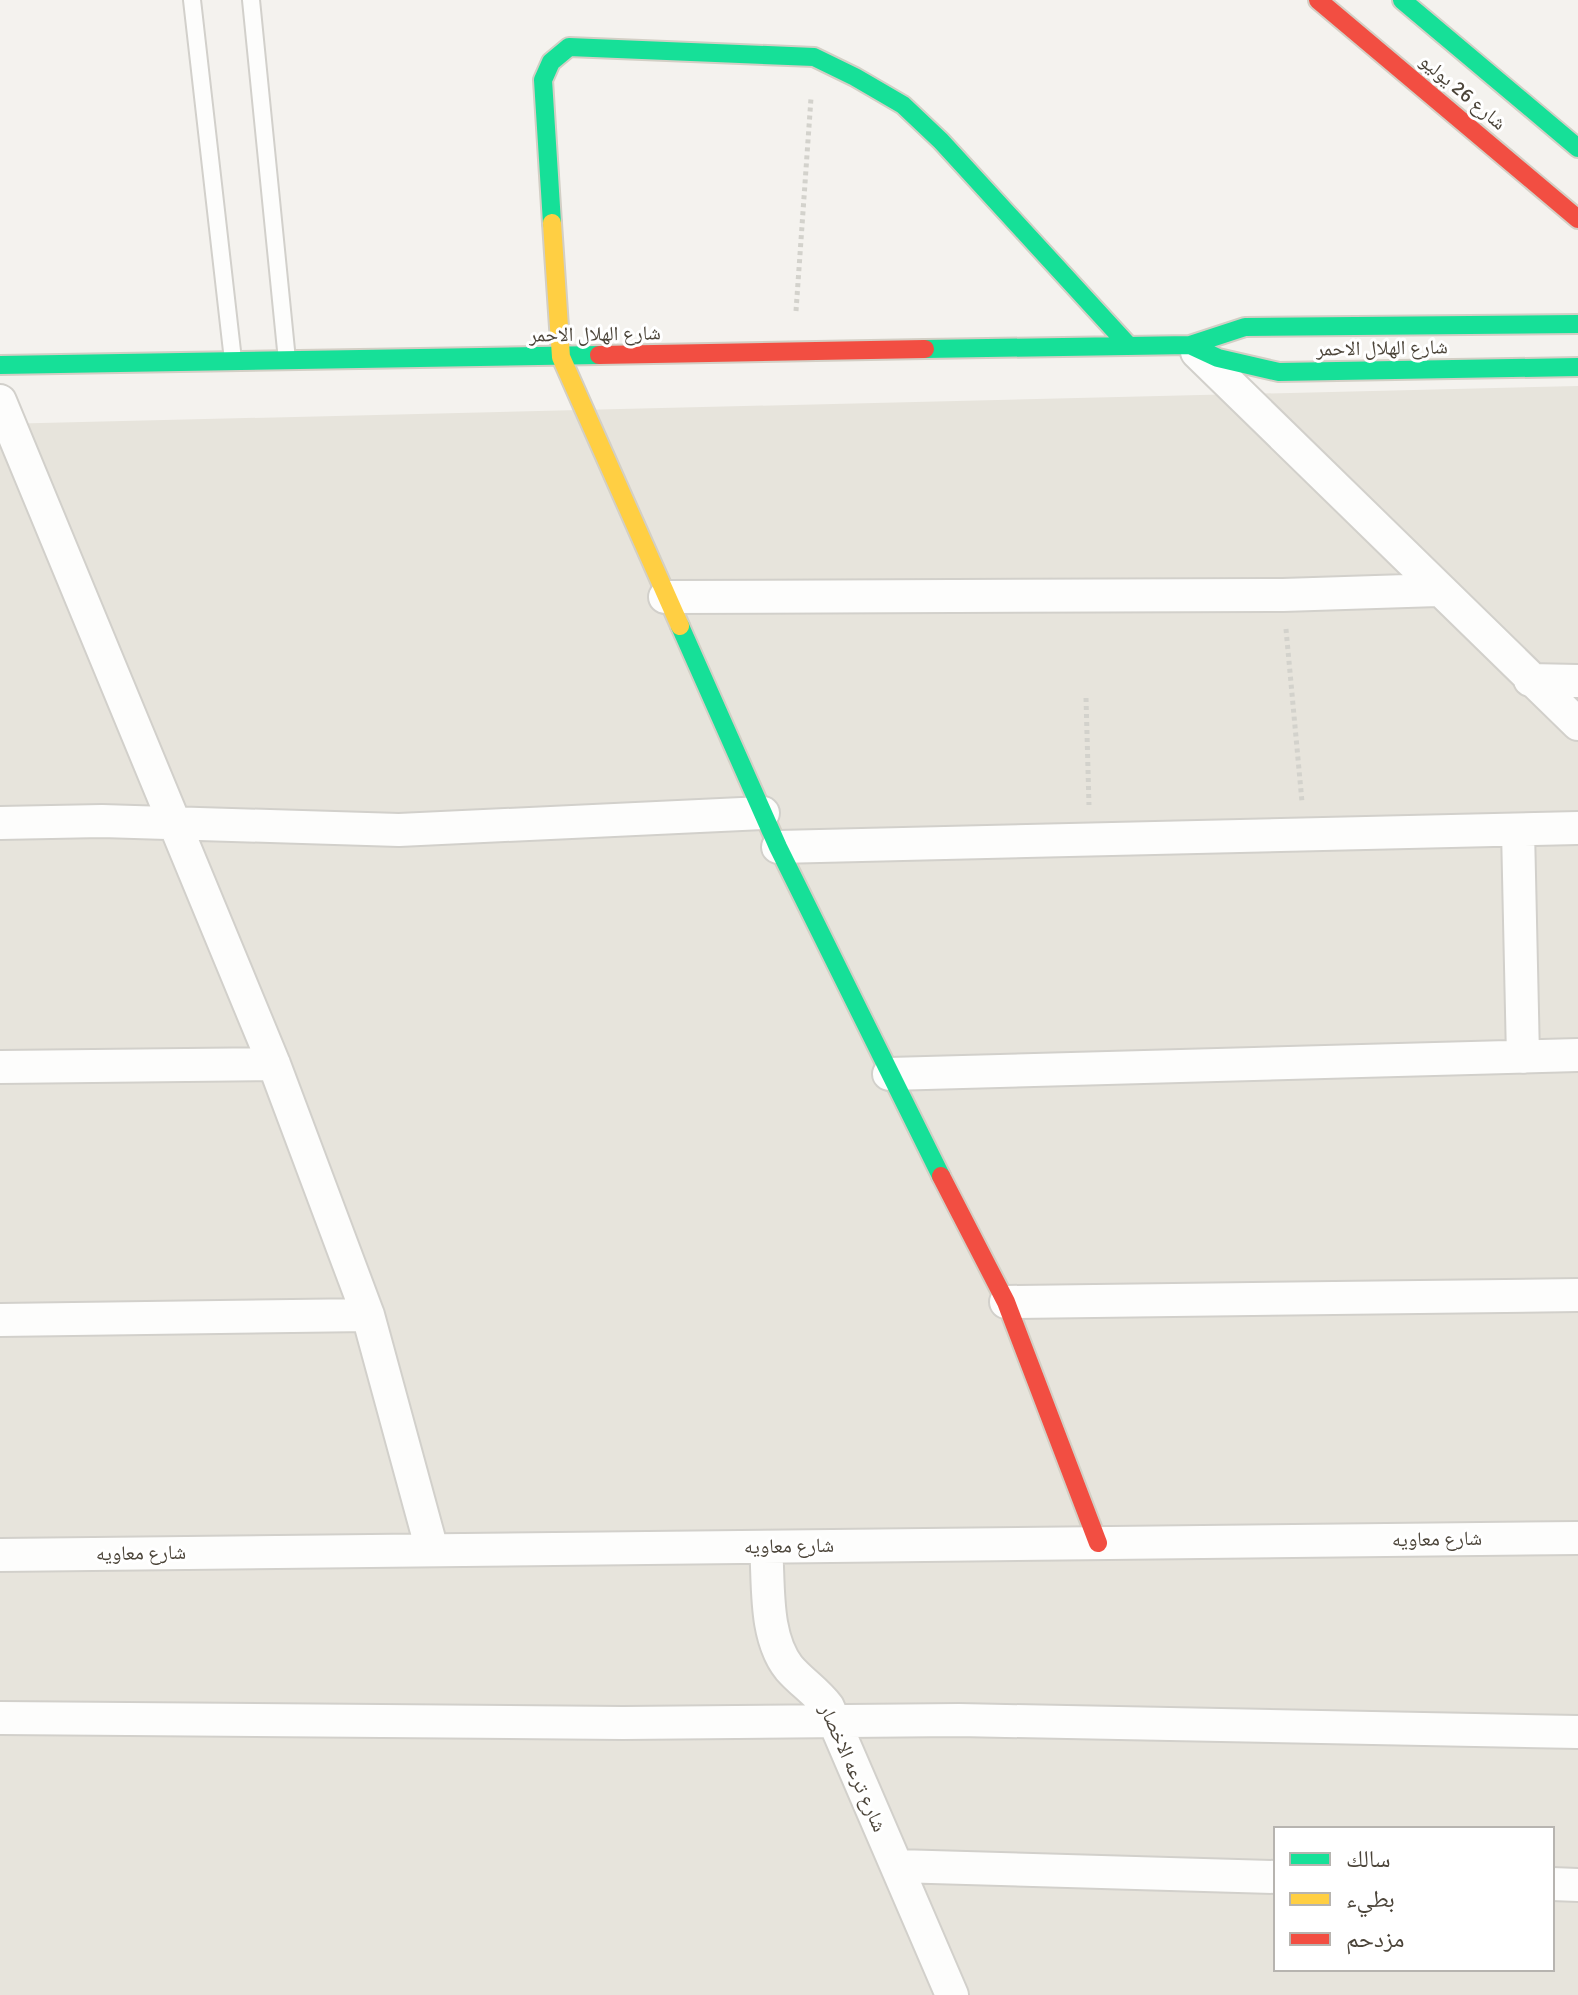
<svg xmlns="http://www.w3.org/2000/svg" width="1578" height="1995" viewBox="0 0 1578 1995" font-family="Signika,'Noto Naskh Arabic',sans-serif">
<rect width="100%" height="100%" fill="#f4f2ee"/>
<!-- residential -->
<path fill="#e7e4dc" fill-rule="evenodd" d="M1578,386V1995H0V424ZM1276,1829H1552V1969H1276Z"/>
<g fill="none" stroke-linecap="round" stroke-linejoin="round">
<defs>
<path id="lane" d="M192,0L233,360
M251,0L287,360"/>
<path id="street" d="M1197,352L1578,724
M0,401L274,1064L368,1315L432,1550
M665,597L1283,595L1438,590
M1530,680L1578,681
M0,823L102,821L399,830L763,813
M1518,830L1523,1057
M778,847L1578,828
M0,1067L274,1064
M889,1074L1578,1055
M1006,1302L1578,1295
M0,1320L368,1315
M766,1547C769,1585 764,1636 789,1668C801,1682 817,1692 828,1707L952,1995
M0,1555L1578,1538
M0,1718L623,1723L959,1720L1578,1732
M897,1866L1276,1877
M1552,1884L1578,1885"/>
<path id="fast" d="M1402,0L1578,148
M552,223L543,80L551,62L569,47L814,57L855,77L903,105L941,141L1129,346
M1190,345L1218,358L1279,372L1578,367
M925,349L1190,345L1245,327L1578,324
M0,365L599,355
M680,626L778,847L941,1176"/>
<path id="slow" d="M552,223L561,357L680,626"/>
<path id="jam" d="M1318,0L1578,219
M599,355L925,349
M941,1176L1006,1302L1098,1543"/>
</defs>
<!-- lane casing -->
<use href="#lane" stroke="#d2d0cb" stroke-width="20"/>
<!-- street casing -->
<use href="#street" stroke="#d2d0cb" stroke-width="36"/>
<!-- fast casing -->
<use href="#fast" stroke="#d3cfc5" stroke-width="22"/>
<!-- slow casing -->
<use href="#slow" stroke="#d3cfc5" stroke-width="22"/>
<!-- jam casing -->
<use href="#jam" stroke="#d3cfc5" stroke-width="22"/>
<!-- path -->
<path stroke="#d3d2cc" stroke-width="5" stroke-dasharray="4 4" stroke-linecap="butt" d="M796,311L811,98
M1286,629L1302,802
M1086,698L1089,805"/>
<!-- lane -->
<use href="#lane" stroke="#fdfdfc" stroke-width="16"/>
<!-- street -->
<use href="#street" stroke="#fdfdfc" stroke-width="32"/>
<!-- fast -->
<use href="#fast" stroke="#16e098" stroke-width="18"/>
<!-- slow -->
<use href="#slow" stroke="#ffcf43" stroke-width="18"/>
<!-- jam -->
<use href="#jam" stroke="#f24e42" stroke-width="18"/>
</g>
<g text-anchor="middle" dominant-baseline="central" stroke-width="6" stroke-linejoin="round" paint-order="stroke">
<!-- street labels -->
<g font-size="20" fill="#4b4439" stroke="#fff">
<text transform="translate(1463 92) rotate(40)">شارع 26 يوليو</text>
<text transform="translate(595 334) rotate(-1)">شارع الهلال الاحمر</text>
<text transform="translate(1382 348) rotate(-1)">شارع الهلال الاحمر</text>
<text transform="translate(1437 1539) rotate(-1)">شارع معاويه</text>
<text transform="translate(789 1546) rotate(-1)">شارع معاويه</text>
<text transform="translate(141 1553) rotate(-1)">شارع معاويه</text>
<text transform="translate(853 1768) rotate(66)">شارع ترعه الاخصار</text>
</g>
</g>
<!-- legend -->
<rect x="1274" y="1827" width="280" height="144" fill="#ffffff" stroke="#b7b4b0" stroke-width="2"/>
<rect x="1290" y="1853" width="40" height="12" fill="#16e098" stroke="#b7b4b0" stroke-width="2"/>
<text x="1346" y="1867" font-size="24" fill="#4b4439">سالك</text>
<rect x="1290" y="1893" width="40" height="12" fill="#ffcf43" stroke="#b7b4b0" stroke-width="2"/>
<text x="1346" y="1907" font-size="24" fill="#4b4439">بطيء</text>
<rect x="1290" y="1933" width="40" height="12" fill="#f24e42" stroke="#b7b4b0" stroke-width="2"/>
<text x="1346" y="1947" font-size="24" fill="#4b4439">مزدحم</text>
</svg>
